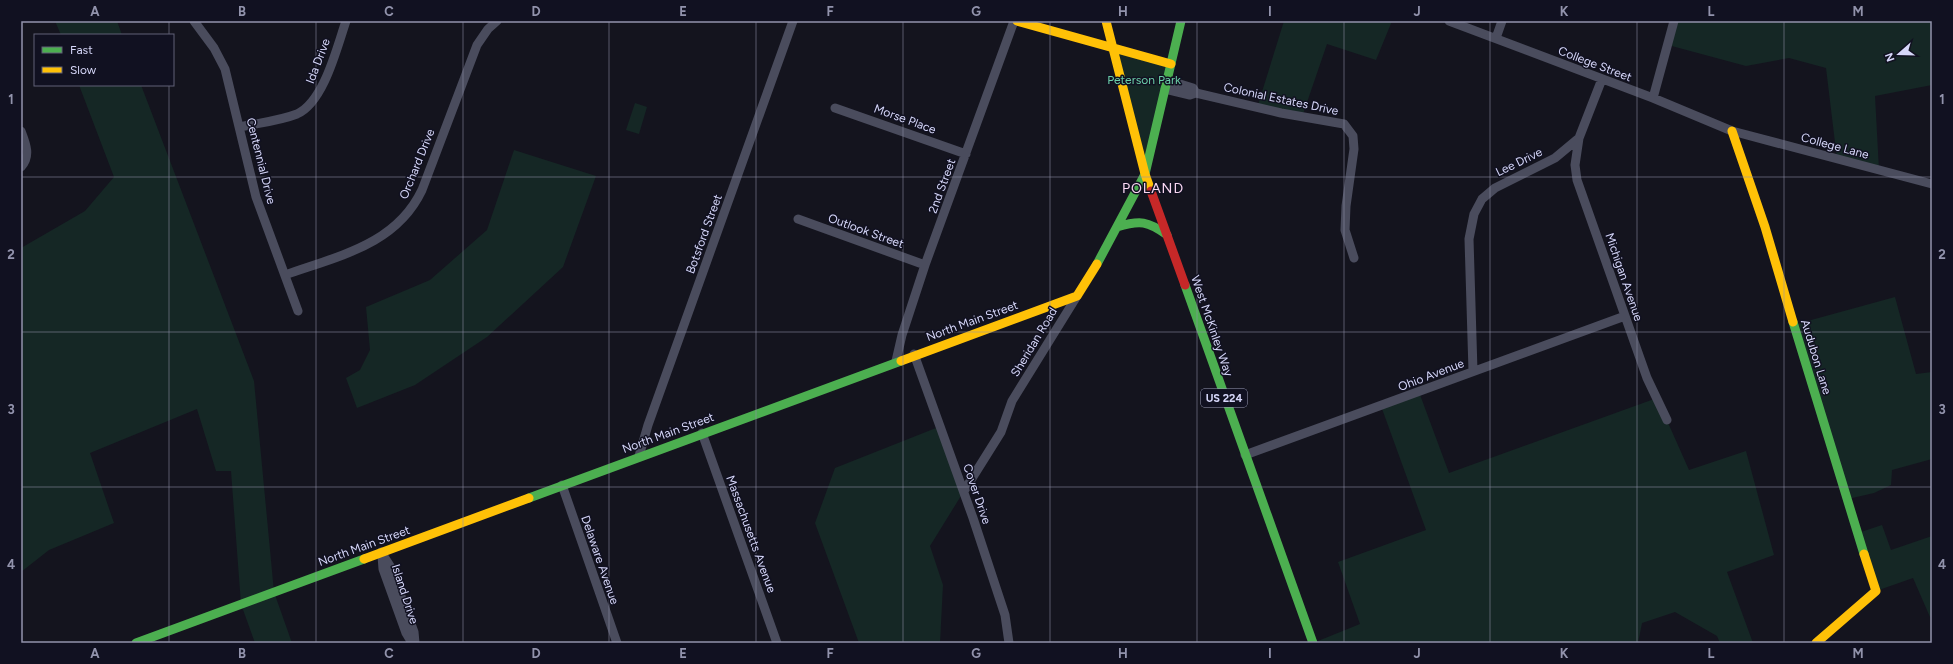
<svg xmlns="http://www.w3.org/2000/svg" width="1953" height="664" viewBox="0 0 1953 664" font-family="Figtree,sans-serif">
<rect width="100%" height="100%" fill="#14141e"/>
<!-- green -->
<path fill="#152725" d="M55,21H117L122,35H61Z
M1284,21H1392L1376,60L1327,44L1302,117L1257,108Z
M1674,21H1932V85L1875,96L1879,170L1837,159L1826,68L1789,58L1746,66L1668,45Z
M1112,48L1171,64L1145,174Z
M79,85H141L254,381L274,592L292,643H255L241,604L231,471H216L197,409L90,453L114,523L49,550L21,572V248L85,211L114,177Z
M635,103L647,107L639,134L626,130Z
M514,150L596,176L563,267L487,337L415,385L357,408L346,378L360,370L370,350L366,307L430,280L487,230Z
M1895,297L1916,374L1932,372V459L1892,470L1891,485L1874,493L1848,499L1793,325Z
M1419,392L1449,473L1657,398L1689,470L1746,451L1774,555L1727,572L1753,643H1720L1717,636L1675,612L1642,623L1638,643H1313L1360,624L1338,562L1426,530L1381,406Z
M941,426L964,491L930,546L943,585L940,643H859L815,523L835,468Z
M1882,525L1891,550L1932,536V617H1930L1913,578L1876,591L1858,533Z"/>
<g fill="none" stroke-linecap="round" stroke-linejoin="round">
<!-- street -->
<path stroke="#4a4c5d" stroke-width="9" d="M194,21L214,48L225,69L256,197L298,311
M1449,21L1653,98L1732,131L1932,184
M1496,38L1502,21
M1167,80L1193,88L1196,93
M1165,89L1190,95L1196,93L1281,113L1344,124L1353,136L1354,149L1346,206L1345,230L1354,258
M1653,98L1674,21
M835,108L966,154
M240,127C258,123 279,121 297,114C324,102 337,47 346,21
M21,131C26,144 31,156 21,167
M1579,138L1575,165L1577,180L1647,378L1667,420
M798,219L925,265
M285,275C338,256 396,245 422,190L477,45L488,29L497,21
M914,354L973,518L1005,615L1009,643
M896,361L902,335L925,265L1014,21
M1473,371L1469,239L1474,214L1482,199L1495,188L1555,158L1579,138L1602,79
M702,433L777,643
M1245,455L1625,316
M639,456L648,425L793,21
M562,485L617,643
M964,491L1001,432L1012,401L1077,296
M381,552L390,566L414,632L415,643
M382,556L383,569L406,633L412,643"/>
<!-- fast -->
<path stroke="#4caf50" stroke-width="9" d="M1117,227C1140,220 1148,221 1167,235
M1097,264L1145,174L1181,21
M1185,285L1313,643
M1793,322L1864,554
M529,498L901,361
M136,643L364,559"/>
<!-- slow -->
<path stroke="#ffc107" stroke-width="9" d="M1017,21L1171,64
M1106,21L1145,174L1151,191
M1732,131L1765,227L1793,322
M901,361L1077,296L1097,264
M364,559L529,498
M1816,643L1876,591L1864,554"/>
<!-- jam -->
<path stroke="#c62828" stroke-width="9" d="M1151,191L1185,285"/>
</g>
<!-- grid -->
<path fill="none" stroke="#9293ac" stroke-width="1" stroke-opacity="0.55" d="M169,21V35M316,21V643M463,21V643M609,21V643M756,21V643M903,21V643M1050,21V643M1197,21V643M1344,21V643M1490,21V643M1637,21V643M1784,21V643M169,85V643M21,177H1932M21,332H1932M21,487H1932"/>
<g text-anchor="middle" dominant-baseline="central" stroke-width="3" stroke-linejoin="round" paint-order="stroke">
<!-- shield labels -->
<rect fill="#111121" stroke="#9b9cb8" stroke-width="1" x="1201" y="389" width="46" height="18" rx="3"/>
<g font-size="11" font-weight="bold" fill="#d6d7f9">
<text x="1224" y="398">US 224</text>
</g>
<!-- street labels -->
<g font-size="12" fill="#d6d7f9" stroke="#111121">
<text transform="translate(318 61) rotate(-69)">Ida Drive</text>
<text transform="translate(1595 64) rotate(21)">College Street</text>
<text transform="translate(1281 99) rotate(12)">Colonial Estates Drive</text>
<text transform="translate(905 119) rotate(20)">Morse Place</text>
<text transform="translate(1835 146) rotate(15)">College Lane</text>
<text transform="translate(261 161) rotate(76)">Centennial Drive</text>
<text transform="translate(1519 162) rotate(-26)">Lee Drive</text>
<text transform="translate(417 164) rotate(-68)">Orchard Drive</text>
<text transform="translate(942 186) rotate(-70)">2nd Street</text>
<text transform="translate(866 231) rotate(20)">Outlook Street</text>
<text transform="translate(704 234) rotate(-70)">Botsford Street</text>
<text transform="translate(1624 277) rotate(71)">Michigan Avenue</text>
<text transform="translate(972 321) rotate(-20)">North Main Street</text>
<text transform="translate(1212 326) rotate(71)">West McKinley Way</text>
<text transform="translate(1034 342) rotate(-59)">Sheridan Road</text>
<text transform="translate(1816 357) rotate(73)">Audubon Lane</text>
<text transform="translate(1431 375) rotate(-21)">Ohio Avenue</text>
<text transform="translate(668 433) rotate(-20)">North Main Street</text>
<text transform="translate(977 494) rotate(71)">Cover Drive</text>
<text transform="translate(751 534) rotate(70)">Massachusetts Avenue</text>
<text transform="translate(364 546) rotate(-20)">North Main Street</text>
<text transform="translate(600 560) rotate(71)">Delaware Avenue</text>
<text transform="translate(405 594) rotate(72)">Island Drive</text>
</g>
<!-- park labels -->
<g font-size="12" fill="#6ccfa9" stroke="#111121">
<text x="1144" y="80">Peterson Park</text>
</g>
<!-- quarter labels -->
<g font-size="14" letter-spacing="1" fill="#fad8f2" stroke="#111121">
<text x="1153" y="188">POLAND</text>
</g>
</g>
<!-- border -->
<rect width="1953" height="664" fill="none" stroke="#111121" stroke-width="44"/>
<!-- legend -->
<rect x="34" y="34" width="140" height="52" fill="#111121" stroke="#606077"/>
<rect x="42" y="47" width="20" height="6" fill="#4caf50" stroke="#606077"/>
<text x="70" y="54" font-size="12" fill="#d6d7f9">Fast</text>
<rect x="42" y="67" width="20" height="6" fill="#ffc107" stroke="#606077"/>
<text x="70" y="74" font-size="12" fill="#d6d7f9">Slow</text>
<!-- north arrow -->
<g transform="translate(1899 54) rotate(250)" stroke="#111121" stroke-width="3" paint-order="stroke">
<path d="M0-3L7 15L0 10L-7 15Z" fill="#d6d7f9"/>
<text y="-6" font-size="11" font-weight="bold" text-anchor="middle" fill="#d6d7f9">N</text>
</g>
<rect x="22" y="22" width="1909" height="620" fill="none" stroke="#9293ac" stroke-width="1.5"/>
<g font-size="13" text-anchor="middle" font-weight="bold" fill="#9293ac">
<text x="95" y="16">A</text>
<text x="242" y="16">B</text>
<text x="389" y="16">C</text>
<text x="536" y="16">D</text>
<text x="683" y="16">E</text>
<text x="830" y="16">F</text>
<text x="976" y="16">G</text>
<text x="1123" y="16">H</text>
<text x="1270" y="16">I</text>
<text x="1417" y="16">J</text>
<text x="1564" y="16">K</text>
<text x="1711" y="16">L</text>
<text x="1858" y="16">M</text>
<text x="11" y="104">1</text>
<text x="1942" y="104">1</text>
<text x="11" y="259">2</text>
<text x="1942" y="259">2</text>
<text x="11" y="414">3</text>
<text x="1942" y="414">3</text>
<text x="11" y="569">4</text>
<text x="1942" y="569">4</text>
<text x="95" y="658">A</text>
<text x="242" y="658">B</text>
<text x="389" y="658">C</text>
<text x="536" y="658">D</text>
<text x="683" y="658">E</text>
<text x="830" y="658">F</text>
<text x="976" y="658">G</text>
<text x="1123" y="658">H</text>
<text x="1270" y="658">I</text>
<text x="1417" y="658">J</text>
<text x="1564" y="658">K</text>
<text x="1711" y="658">L</text>
<text x="1858" y="658">M</text>
</g>
</svg>
